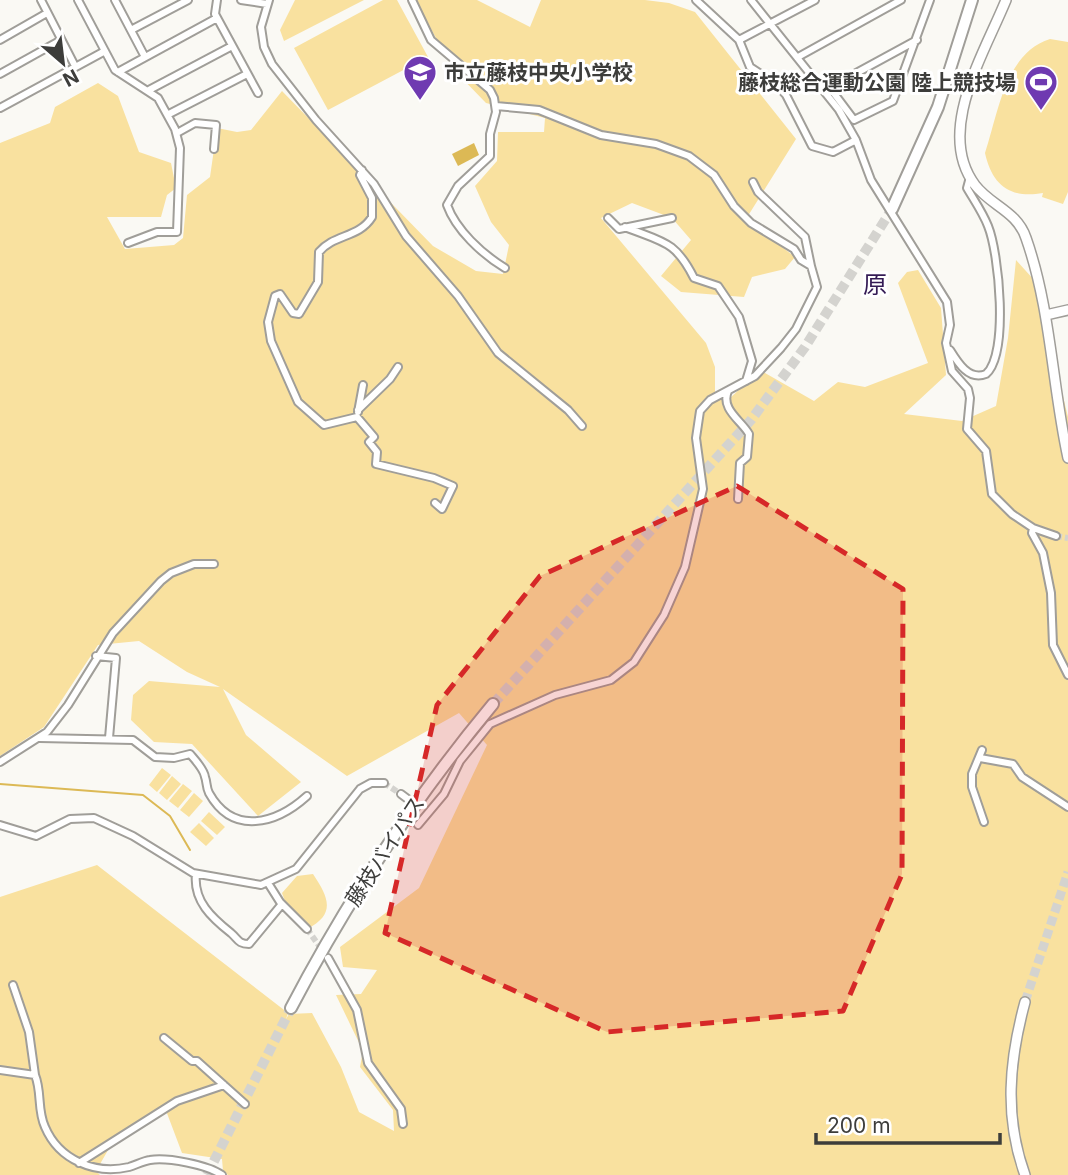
<svg xmlns="http://www.w3.org/2000/svg" width="1068" height="1175" viewBox="0 0 1068 1175" font-family="Inter,'Noto Sans JP',sans-serif">
<rect width="100%" height="100%" fill="#faf9f4"/>
<!-- green -->
<path fill="#f9e19f" d="M295,0H364L284,41L280,30Z
M383,0H397L428,57L328,110L294,48Z
M415,0H477L530,27L541,0H645L669,3L695,12L796,139L746,219L795,257L785,269L752,277L744,297L681,292L661,276L691,240L672,218L632,203L601,218L706,343L715,367V397L729,399L760,370L814,401L838,382L865,387L928,363L898,283L907,272L918,270L941,308L946,375L904,414L962,421L996,406L1008,338L1016,260L1035,281L1068,417V1175H228L223,1171L222,1159L182,1153L165,1108L115,1138L96,1171L100,1175H0V897L97,865L288,1013L286,1019L289,1014L312,1013L341,1067L359,1112L394,1131L393,1110L360,1067L363,1051L336,995L361,994L377,970L343,967L340,947L419,888L487,745L459,713L347,776L223,689L246,735L301,782L258,816L192,744L154,742L131,720L133,695L149,681L220,687L187,672L139,641L98,645L44,727L0,756V143L50,123L55,107L98,83L118,96L139,152L171,163L176,188L167,195L161,217H107L125,249L174,245L183,238L187,195L210,177L217,128L237,132L251,130L282,91L433,246L476,271L503,274L509,245L491,222L475,186L497,161L498,132H544L545,118L486,103L453,69Z
M1050,39L1068,42V192L1063,204L1042,197L1043,193C1010,199 992,185 985,153C998,114 1005,53 1050,39Z
M162,768L171,775L157,792L149,785Z
M172,776L181,784L167,800L159,793Z
M183,784L192,791L178,808L169,801Z
M194,793L203,801L189,817L180,810Z
M209,812L225,827L217,835L201,821Z
M199,823L214,838L206,846L190,832Z
M313,874C329,898 336,914 307,929C290,921 288,909 282,893L297,876Z"/>
<!-- water -->
<path fill="#dcb955" d="M474,143L479,155L458,166L452,154Z"/>
<g fill="none" stroke-linecap="round" stroke-linejoin="round">
<!-- stream -->
<path stroke="#dcb955" stroke-width="2" d="M0,784L143,795L170,816L190,850"/>
<!-- street-tunnel -->
<path stroke="#d4d3cf" stroke-width="6" stroke-dasharray="6 3" stroke-linecap="butt" d="M1056,536L1068,538
M384,783L401,794
M307,929L328,958"/>
<!-- secondary-tunnel -->
<path stroke="#d4d3cf" stroke-width="9" stroke-dasharray="9 4.5" stroke-linecap="butt" d="M1025,1002L1068,872"/>
<!-- highway-tunnel -->
<path stroke="#d4d3cf" stroke-width="10" stroke-dasharray="10 5" stroke-linecap="butt" d="M493,704L751,420L805,347L892,209
M207,1175L291,1008"/>
<defs>
<path id="street" d="M41,0L75,66
M78,0L115,70L158,98L175,129L180,148L177,232H157L128,243
M115,0L145,57
M217,0L215,14L258,93
M241,0L267,4
M269,0L261,27L264,47L272,64L316,120L374,184L406,236L458,296L498,353L568,410L582,426
M412,0L431,40L490,90L494,98L496,112L490,134V156L458,186L447,205C456,230 482,254 505,268
M696,0L739,40L750,67L776,84L786,95L812,146L833,152L856,140
M751,0L839,110L856,140L871,180L947,302L950,325L946,343L952,371L968,389L970,398L967,429L986,451L992,494L1012,514L1033,528L1032,533L1043,553L1051,593L1053,645L1068,675
M131,30L188,0
M0,40L47,13
M739,40L815,0
M798,57L901,0
M118,72L217,18
M0,74L61,40
M830,88L854,120L893,101L930,0
M827,89L917,40
M149,90L232,46
M0,108L105,51
M169,114L247,74
M177,133L195,123L216,125L214,149
M362,170L360,175L372,198V217C359,238 334,234 319,252L318,282L299,314L293,313L280,294L275,296L268,322L271,341L298,402L324,425L357,417L374,437L369,442L377,452L376,464L434,478L453,486L442,509L435,503
M753,182L758,192L805,237L811,266
M608,218L619,229L672,218
M625,227C662,242 675,240 694,278L718,286L739,317L752,361L746,381
M950,350C958,363 969,381 986,374C1009,354 999,253 988,226C983,213 974,200 967,188L970,177
M728,391C720,409 742,421 749,434L747,457L740,463L738,499
M358,410L390,379L398,367
M358,412L363,385
M1033,528L1056,536
M96,656L116,658L109,738
M40,738L133,740L155,757L174,758L190,754C195,760 204,769 205,777C207,782 206,787 209,793C233,836 276,824 307,796
M982,750L972,774V787L984,822
M980,758L1013,764L1022,777L1068,807
M0,762L47,732L68,705L113,633L161,581L171,573L194,564H214
M401,794L409,800
M0,825L36,836L70,819L94,818L133,836L193,873L261,885L296,869L360,789L371,783H384
M418,825L444,794L460,761L490,724L555,695L611,680L634,662L664,615L685,567L703,489L696,438L700,411L710,400L755,376L781,348L796,329L817,287L811,266L801,260L794,249L751,223L734,206L714,175L689,156L656,144L601,135L539,110L496,106
M196,874C193,901 212,918 231,933C238,939 238,944 249,944L282,904
M268,883L280,902L307,929
M328,958L357,1010L368,1063L401,1109L403,1124
M13,985L29,1032L35,1075
M164,1038L192,1061H197L245,1104
M0,1070L35,1075C42,1092 37,1110 45,1127C59,1160 95,1175 129,1167C136,1165 143,1161 150,1160C167,1157 208,1165 222,1175
M79,1163L177,1101L224,1085"/>
<path id="secondary" d="M1006,0C984,54 935,132 975,185C991,206 1017,211 1026,238C1051,309 1052,385 1068,458
M1046,315L1068,310
M1025,1002C1009,1061 1004,1117 1025,1175"/>
<path id="highway" d="M892,209L938,107L972,0
M291,1008C348,899 414,799 493,704"/>
</defs>
<!-- street casing -->
<use href="#street" stroke="#a09e99" stroke-width="10"/>
<!-- secondary casing -->
<use href="#secondary" stroke="#a09e99" stroke-width="12"/>
<!-- highway casing -->
<use href="#highway" stroke="#a09e99" stroke-width="14"/>
<!-- street -->
<use href="#street" stroke="#fff" stroke-width="6"/>
<!-- secondary -->
<use href="#secondary" stroke="#fff" stroke-width="9"/>
<!-- highway -->
<use href="#highway" stroke="#fff" stroke-width="10"/>
</g>
<!-- marked area -->
<path fill="#d62828" fill-opacity="0.2" stroke="#d62828" stroke-width="5" stroke-dasharray="14 9" stroke-linejoin="round" d="M737,486L903,589L902,874L843,1011L607,1032L385,933L437,705L540,576Z"/>
<!-- icons -->
<defs>
<symbol id="school-pin" viewBox="-11 -11 22 30"><path d="M0 17L-7.5 6A9.5 9.5 0 1 1 7.5 6Z" fill="#6f3ab1" stroke="#fff"/><path d="M0-5L7-2L0 1L-7-2ZM-4 1L0 2.5L4 1V4Q0 6-4 4Z" fill="#fff"/></symbol>
<symbol id="stadium-pin" viewBox="-11 -11 22 30"><path d="M0 17L-7.5 6A9.5 9.5 0 1 1 7.5 6Z" fill="#6f3ab1" stroke="#fff"/><path d="M0-5a6.5 5 0 1 0 0 10a6.5 5 0 1 0 0-10ZM-3.5-1.8h7v3.6h-7Z" fill="#fff"/></symbol>
</defs>
<g fill-rule="evenodd">
<use href="#school-pin" x="401" y="53" width="38" height="52"/>
<use href="#stadium-pin" x="1022" y="63" width="38" height="52"/>
</g>
<g text-anchor="middle" dominant-baseline="central" stroke-width="6" stroke-linejoin="round" paint-order="stroke">
<!-- poi labels -->
<g font-size="21" font-weight="bold" fill="#3d3d3b" stroke="#fff" text-anchor="start">
<text x="444" y="72">市立藤枝中央小学校</text>
<text x="1016" y="82" text-anchor="end">藤枝総合運動公園 陸上競技場</text>
</g>
<!-- street labels -->
<g font-size="21" fill="#3d3d3b" stroke="#fff">
<text transform="translate(385 851) rotate(-57)">藤枝バイパス</text>
</g>
<!-- quarter labels -->
<g font-size="24" fill="#341b55" stroke="#fff">
<text x="875" y="284">原</text>
</g>
</g>
<!-- north arrow -->
<g transform="translate(63 63) rotate(152)" stroke="#ffffff" stroke-width="5" paint-order="stroke">
<path d="M0-5L12 26L0 18L-12 26Z" fill="#3d3d3b"/>
<text y="-10" font-size="19" font-weight="bold" text-anchor="middle" fill="#3d3d3b">N</text>
</g>
<!-- scale -->
<path d="M816 1133v10h184v-10" fill="none" stroke="#3d3d3b" stroke-width="3.5"/>
<text x="827" y="1133" font-size="21" fill="#3d3d3b" stroke="#ffffff" stroke-width="5" paint-order="stroke">200 m</text>
</svg>
